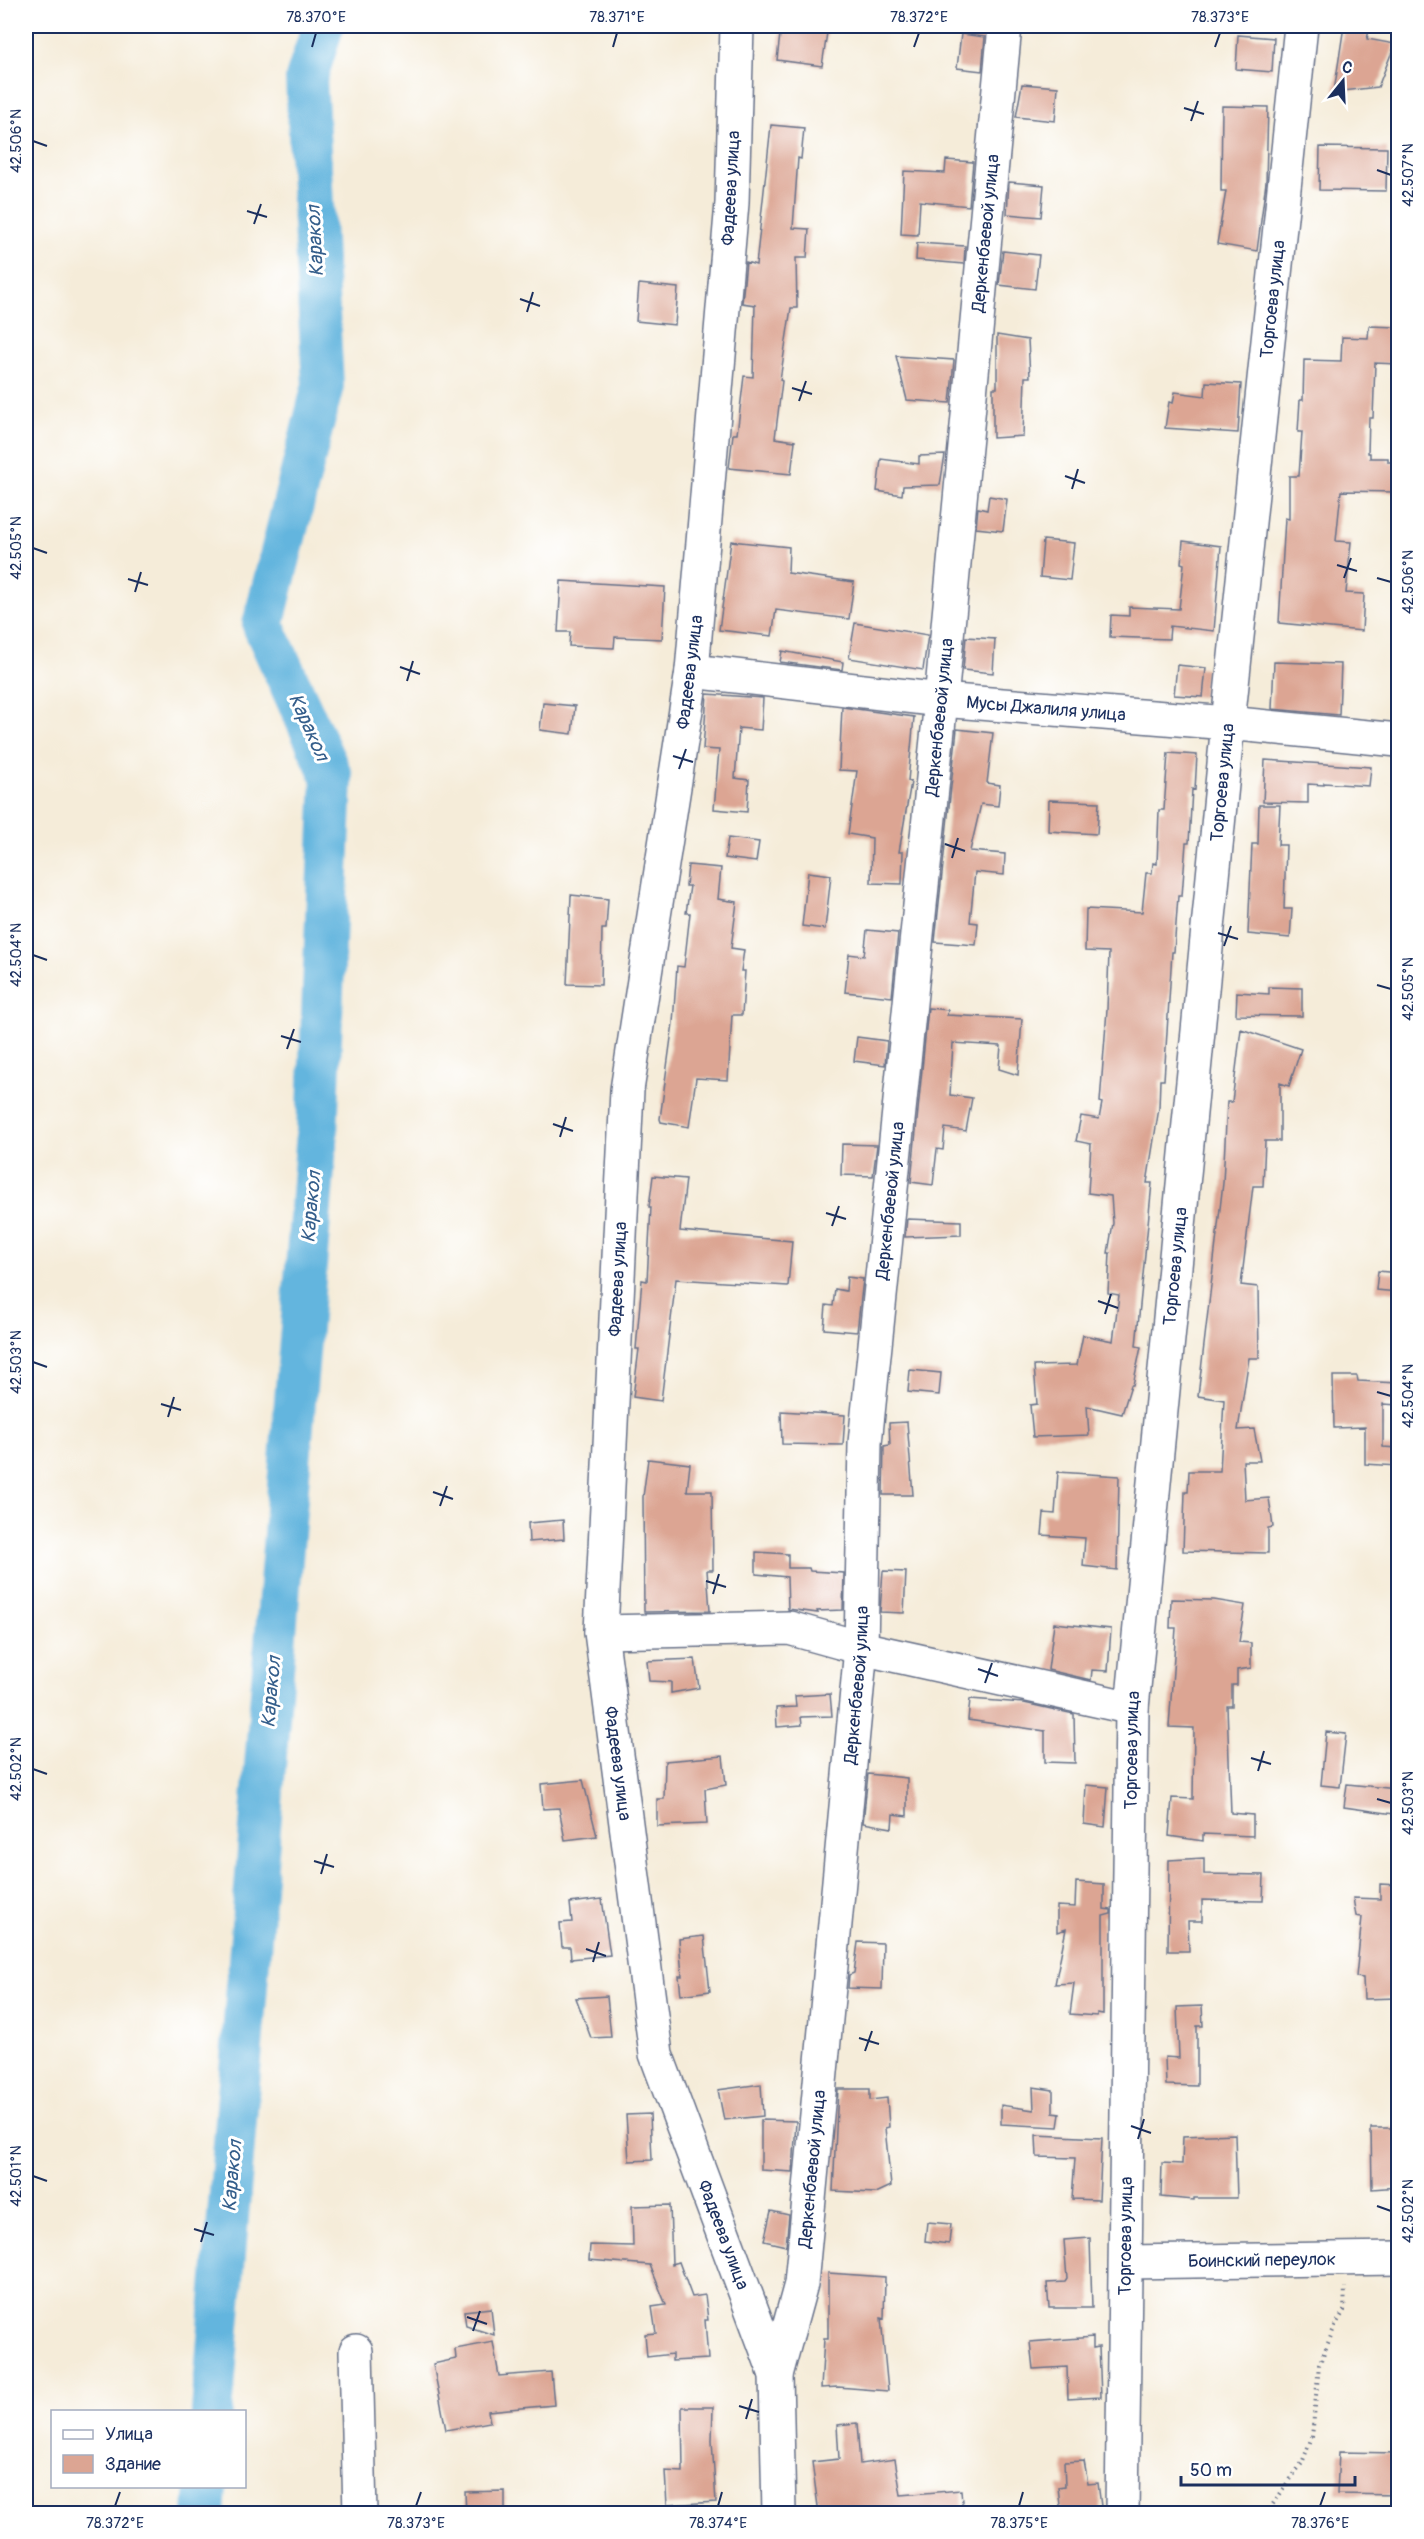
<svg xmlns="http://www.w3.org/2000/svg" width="1424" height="2539" viewBox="0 0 1424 2539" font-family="Pangolin,sans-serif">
<rect width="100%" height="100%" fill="#fff"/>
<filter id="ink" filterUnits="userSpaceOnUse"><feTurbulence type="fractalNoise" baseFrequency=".0167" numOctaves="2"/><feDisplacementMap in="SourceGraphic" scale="12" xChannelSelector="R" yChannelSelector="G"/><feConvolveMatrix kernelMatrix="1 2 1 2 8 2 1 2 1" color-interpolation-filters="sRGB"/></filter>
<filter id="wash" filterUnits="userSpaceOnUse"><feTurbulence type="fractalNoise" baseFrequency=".008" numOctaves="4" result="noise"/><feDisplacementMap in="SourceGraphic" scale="24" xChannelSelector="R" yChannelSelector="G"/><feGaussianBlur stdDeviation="1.35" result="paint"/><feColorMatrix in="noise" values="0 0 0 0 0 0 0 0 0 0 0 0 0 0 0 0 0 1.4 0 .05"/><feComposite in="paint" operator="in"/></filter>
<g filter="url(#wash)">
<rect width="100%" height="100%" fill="#f5ecd9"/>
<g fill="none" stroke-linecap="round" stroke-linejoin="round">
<!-- river -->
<path stroke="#63b5de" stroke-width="42" d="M212,2412L317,1133L332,777L263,625L323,385L306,79L323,26
M204,2514L206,2486"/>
</g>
<g id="blocks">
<!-- building -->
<path fill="#dca593" d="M781,26H828L822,66L777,60Z
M1344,26H1370L1367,39L1395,44L1378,87L1334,92Z
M961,34L985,37L982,71L957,68Z
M1238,35L1274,38L1272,72L1236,69Z
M1022,84L1058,87L1055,121L1016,117Z
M1222,106L1268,107L1266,182L1257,251L1217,244L1226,191H1221Z
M771,125L804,128L801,159L798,158L793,228L809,229L807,258H796L797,308H791L780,380L782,381L775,438L795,441L791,474L729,468L733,434H737L744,376L753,377L755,305L742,303L746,262L756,265Z
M1320,147L1387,148L1386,191L1319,190Z
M946,160L973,162L969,206L920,201L918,235L901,234L904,171L945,173Z
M1009,182L1044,185L1041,217L1007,214Z
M917,243L965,246L964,264L916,260Z
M1003,251L1039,255L1035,289L999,285Z
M639,284L678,288L675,325L636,321Z
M1369,326L1398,327V364L1375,363L1373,418H1369L1368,453H1370V458H1388V462H1397L1396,492L1341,491L1336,541L1351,542L1346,593L1364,594L1362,631L1279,623L1285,518L1289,519V476H1299L1302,432H1298L1300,400H1303L1304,360L1341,361L1342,337L1368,338Z
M997,335L1028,340L1030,377H1025L1023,436L993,438V388H997Z
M896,356L954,360L950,403L907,400Z
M1206,382L1241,384L1238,433L1165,428L1169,402L1173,403L1175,392L1205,396Z
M945,455L940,485L903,486L902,495L877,491L881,459L919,464V456Z
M989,496L1007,499L1003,531L976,528L978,508L987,510Z
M1043,540L1074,543L1070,580L1040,577Z
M731,541L789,547L788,573L854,582L849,619L776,610L772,636L719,630Z
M1183,541L1221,546L1214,631L1170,626L1169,639L1110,637L1111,615L1129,616V607L1179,609L1184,564L1181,563Z
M561,581L665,587L662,639L615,637L614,648L569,646L570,632H558Z
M855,623L928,635L923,670L849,658Z
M966,637L995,639L993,673L963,670Z
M782,651L843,662L842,670L780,662Z
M1274,662L1341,664L1339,715L1272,709Z
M1177,665L1206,668L1203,697L1174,695Z
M707,694L763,698L761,730L739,728L735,778L749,780L747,812L714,809L719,750L703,749Z
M543,703L575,706L572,734L540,730Z
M842,707L914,717L908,781L911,782L899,852H903L902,884L871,883L872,838L848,834L857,771L839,770Z
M957,729L993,733L987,783L1000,785L998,806L981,804L970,851L1005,854L1004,875L975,872L970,922L978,923L976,945L935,942Z
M1168,753L1197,755L1195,790L1192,789L1189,843H1186L1182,896H1178L1174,952H1172L1164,1080H1160L1159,1108L1147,1183H1152L1136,1346L1141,1347L1133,1385H1131L1122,1414L1087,1406L1089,1435L1033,1437L1030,1405L1037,1404L1034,1366L1077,1365L1083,1335L1113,1341L1119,1295L1108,1293L1110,1253H1108L1113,1223L1111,1196L1088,1193L1091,1144L1076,1141L1081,1116L1099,1119L1102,1103L1100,1102L1107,1010L1109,952L1085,951L1086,909L1142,912L1146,873H1152L1153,863L1157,864L1159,810H1164Z
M1265,760L1371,767L1369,786L1324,783V785L1308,784V803L1263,802Z
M1049,800L1099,802L1097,834L1048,831Z
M1259,805H1280L1278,845H1286L1284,909H1292L1290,938L1248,934L1252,844H1258Z
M728,838L759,842L756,862L725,858Z
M688,865L721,868L718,899L737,902L731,948L744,950L741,971H745L742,1015H732L728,1080L696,1078L689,1127L661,1122L660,1119L673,1023L677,966L684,967L690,913H686L690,886H686Z
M808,872L831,875L825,929L802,926Z
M571,895L608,899L606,929H602L601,985L567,984Z
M867,930L898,933L892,997L845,992L849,954L864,956Z
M1269,987L1302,988V1016L1236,1015L1237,992L1269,994Z
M928,1008L948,1010L947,1015L1022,1019L1018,1075L999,1069L1001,1046L953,1043L950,1095L972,1098L966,1131L945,1128L943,1150L937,1149L933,1185L911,1182Z
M1241,1029L1301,1049L1289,1086L1280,1083V1141H1265L1263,1186H1253L1241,1285L1258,1287L1259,1358H1249L1238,1430L1254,1429L1260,1461H1243L1245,1500L1269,1498L1273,1527L1268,1528V1553L1183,1551L1185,1492H1188L1189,1471H1220L1224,1400L1198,1396L1223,1183L1227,1102H1232Z
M857,1037L887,1041L885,1065L854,1061Z
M842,1144L877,1145L873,1176L841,1175Z
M653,1176L686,1179L680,1231L792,1241L788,1286L676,1279L661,1401L633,1397L639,1349H636L642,1280L647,1281L651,1207H649Z
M907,1219L961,1221V1235L905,1237Z
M1378,1271L1398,1273V1292L1376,1290Z
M847,1277L863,1279L857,1332L824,1329L826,1305L833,1306L835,1289L846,1291Z
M910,1370L941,1373L939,1395L908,1392Z
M1333,1376H1357L1358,1381L1398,1383V1405L1383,1404V1447L1398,1448V1466L1365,1464V1427L1334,1428Z
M781,1411L845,1415L843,1445L782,1444Z
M907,1422L913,1495H883L884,1446L890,1445L889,1423Z
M648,1459L690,1464L687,1491H712L713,1570H707L710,1611L644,1612L643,1497Z
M1058,1472L1119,1476L1117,1570L1083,1566L1085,1538L1042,1535L1044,1513L1055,1514Z
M563,1520L564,1539L529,1542L528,1523Z
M756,1552L788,1554V1568H809L810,1571L844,1573L843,1610L817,1611L818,1613L788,1609L787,1577L756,1574Z
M883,1571L906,1572L904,1613L880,1612Z
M1171,1599L1214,1600L1245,1605L1239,1642L1251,1643V1668L1237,1670V1685H1232V1706H1227L1231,1813L1253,1815V1836L1203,1834V1841L1169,1836L1172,1798L1193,1799L1194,1728L1169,1727L1176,1628H1170Z
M1054,1623L1111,1629L1108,1671L1092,1670L1091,1680L1048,1670Z
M695,1659L699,1688L671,1693V1682L649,1681L647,1661Z
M830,1694L832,1716L801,1717L802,1725L777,1727L776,1708L796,1707L795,1696Z
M970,1699L1024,1703L1074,1714L1075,1763L1045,1762V1731L968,1720Z
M1326,1732L1346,1734L1340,1787L1321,1785Z
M723,1756L726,1785L705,1789L707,1824L657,1826V1799H664L665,1761Z
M868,1774L907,1778V1816L893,1814L892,1828L863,1823Z
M583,1780L597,1836L565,1840L559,1808L543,1809L541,1784Z
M1347,1784L1397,1789L1394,1814L1344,1807Z
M1086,1785L1108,1787L1105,1827L1084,1824Z
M1204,1858V1874L1264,1875L1263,1901L1202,1900V1921H1188L1189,1951H1168L1169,1860Z
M1076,1882L1104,1884V1909L1111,1910V1914L1103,1916V2014L1097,2013V2016L1070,2014L1074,1983L1055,1984L1066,1929L1057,1932V1906L1075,1907Z
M1380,1884L1398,1885V1998L1364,1999L1363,1978L1356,1977L1362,1917L1356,1916L1353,1898L1380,1899Z
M602,1899L610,1955L571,1959L570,1947H562L560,1923L572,1922L570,1903Z
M704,1936L710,1991L681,1995L679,1976H682L679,1939Z
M858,1942L883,1943L882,1989L848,1988L849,1975L854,1973Z
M607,1996L611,2037L591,2038L576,1998Z
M1202,2006L1203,2026H1197V2086L1166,2085L1165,2057L1179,2058L1177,2007Z
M761,2084L763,2116L724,2120L718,2090Z
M1033,2087L1053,2090V2113L1060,2114L1058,2127L1001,2124V2105L1034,2110Z
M838,2089H870V2100L887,2098L889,2127L885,2128L891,2186L876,2193L833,2191Z
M650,2114L652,2160L629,2161L626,2115Z
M761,2120L796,2121L793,2172L761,2170Z
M1371,2128H1398V2187L1372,2189Z
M1235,2134L1237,2198H1194V2200L1161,2197L1162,2163L1182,2164L1183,2136Z
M1036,2135L1102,2138L1099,2200L1072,2199L1075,2158L1037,2157Z
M670,2205L672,2264L679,2262L692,2297L705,2295L708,2320H705L708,2359L672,2361V2354L647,2357L645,2334L656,2333L652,2307L666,2305L650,2265L589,2260L590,2245L633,2246L632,2206Z
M771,2211L789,2215L786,2246L764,2241Z
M927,2222L951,2224L949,2244L925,2241Z
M1090,2238L1092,2308H1049L1047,2283L1065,2282L1067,2279L1064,2240Z
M828,2273L885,2277L884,2319L881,2318L888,2391L838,2387L821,2388L824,2339H828Z
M491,2308L494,2335L466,2326L464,2311Z
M1093,2337V2348L1099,2347L1101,2397L1068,2399L1067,2367L1033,2369L1030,2342Z
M493,2342L499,2376L551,2372L554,2405L488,2411L490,2422L446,2430L433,2364L456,2359L455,2349Z
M682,2407H713L712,2441L716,2502L667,2505L665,2471L683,2472Z
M857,2423L860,2464L895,2459L901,2495L961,2490L963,2514H819L812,2462L839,2459L837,2425Z
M1339,2452L1398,2453V2495L1337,2494Z
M1084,2461L1088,2484L1098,2483L1102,2514H1061L1058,2487L1065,2486L1064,2462Z
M505,2491V2514H466L465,2492Z"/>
</g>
</g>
<g filter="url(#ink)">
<use href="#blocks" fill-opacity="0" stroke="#677189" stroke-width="1.5"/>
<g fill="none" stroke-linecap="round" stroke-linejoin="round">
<defs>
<g id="minor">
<path id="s1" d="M737,26L732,203L692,671L627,1090L601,1632L656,2054L776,2375L779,2514"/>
<path id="s2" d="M692,671L941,700L1228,723L1398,740"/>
<path d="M601,1632L789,1628L861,1648L1132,1708"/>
<path id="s3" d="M1126,2262L1398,2258"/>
<path d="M356,2351L360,2514"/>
<path id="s4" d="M776,2375L801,2284L861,1648L865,1443L941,700L1005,26"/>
<path id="s5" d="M1122,2514L1132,1708L1228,723L1301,26"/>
</g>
</defs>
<!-- minor casing -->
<use href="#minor" stroke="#677189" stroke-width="36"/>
<!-- path -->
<path stroke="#677189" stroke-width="4" stroke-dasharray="1.5 4.5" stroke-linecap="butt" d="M1266,2514L1302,2463L1312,2437L1319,2365L1335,2326L1344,2311L1345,2287"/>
<!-- minor -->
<use href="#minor" stroke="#fff" stroke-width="33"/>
</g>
</g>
<!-- ticks -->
<path fill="none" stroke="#1b2f5e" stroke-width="2" d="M312,47L316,33M613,47L617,33M914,47L919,33M1215,47L1220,33M1184,108L1204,114M1191,121L1198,101M33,141L47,146M1377,170L1391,175M247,211L267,217M254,224L261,204M520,299L540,306M527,312L533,292M792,388L812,394M799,401L806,381M1065,476L1085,483M1072,489L1078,469M33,548L47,553M1337,565L1357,571M1344,578L1351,558M1377,578L1391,582M128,579L148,585M135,592L141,572M400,667L420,674M407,681L413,661M673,756L693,762M679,769L686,749M945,844L965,851M952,858L958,838M1218,933L1238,939M1224,946L1231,926M33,955L47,960M1377,985L1391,989M281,1036L301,1042M287,1049L294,1029M553,1124L573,1131M560,1137L566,1117M826,1213L846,1219M832,1226L839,1206M1098,1301L1118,1308M1105,1314L1111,1294M33,1362L47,1367M1377,1392L1391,1396M161,1404L181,1410M168,1417L174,1397M433,1492L453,1499M440,1506L447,1486M706,1581L726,1587M713,1594L719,1574M978,1669L998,1676M985,1683L992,1663M1251,1758L1271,1764M33,1769L47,1774M1258,1771L1264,1751M1377,1799L1391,1803M314,1861L334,1867M321,1874L327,1854M586,1949L606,1956M593,1962L599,1942M859,2038L879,2044M865,2051L872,2031M1131,2126L1151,2133M1138,2139L1144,2119M33,2176L47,2181M1377,2206L1391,2211M194,2229L214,2235M201,2242L207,2222M467,2317L487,2324M473,2331L480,2311M739,2406L759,2412M746,2419L752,2399M115,2506L120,2492M416,2506L421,2492M718,2506L722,2492M1019,2506L1023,2492M1320,2506L1325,2492"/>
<g text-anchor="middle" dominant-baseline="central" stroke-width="6" stroke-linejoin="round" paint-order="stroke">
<!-- street labels -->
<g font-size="18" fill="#1b2f5e" stroke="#fff">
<text transform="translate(731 188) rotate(-87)">Фадеева улица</text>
<text stroke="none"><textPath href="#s4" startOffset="2154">Деркенбаевой улица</textPath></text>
<text stroke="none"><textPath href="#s5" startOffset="2222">Торгоева улица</textPath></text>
<text transform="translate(690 672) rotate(-83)">Фадеева улица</text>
<text stroke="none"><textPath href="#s2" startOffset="356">Мусы Джалиля улица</textPath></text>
<text stroke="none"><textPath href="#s4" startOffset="1668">Деркенбаевой улица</textPath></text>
<text stroke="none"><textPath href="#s5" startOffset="1736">Торгоева улица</textPath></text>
<text stroke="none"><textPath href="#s4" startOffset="1182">Деркенбаевой улица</textPath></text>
<text stroke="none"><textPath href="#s5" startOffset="1250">Торгоева улица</textPath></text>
<text transform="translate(618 1279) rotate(-87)">Фадеева улица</text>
<text stroke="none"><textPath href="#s4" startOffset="696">Деркенбаевой улица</textPath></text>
<text stroke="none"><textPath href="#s5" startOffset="764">Торгоева улица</textPath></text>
<text stroke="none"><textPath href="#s1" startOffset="1746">Фадеева улица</textPath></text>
<text stroke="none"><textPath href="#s4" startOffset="210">Деркенбаевой улица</textPath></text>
<text stroke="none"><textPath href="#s1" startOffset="2232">Фадеева улица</textPath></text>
<text stroke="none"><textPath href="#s5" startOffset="278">Торгоева улица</textPath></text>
<text stroke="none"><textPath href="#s3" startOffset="136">Боинский переулок</textPath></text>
</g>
<!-- water labels -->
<g font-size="20" font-style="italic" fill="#345e8b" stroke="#fff">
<text transform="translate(315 241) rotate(-93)">Каракол</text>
<text transform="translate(309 727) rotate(66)">Каракол</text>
<text transform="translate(311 1207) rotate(-85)">Каракол</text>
<text transform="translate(271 1692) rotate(-85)">Каракол</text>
<text transform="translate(232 2176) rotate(-85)">Каракол</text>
</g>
</g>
<!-- margin -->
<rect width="1424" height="2539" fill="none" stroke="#fff" stroke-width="66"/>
<!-- legend -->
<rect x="51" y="2410" width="195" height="78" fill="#ffffff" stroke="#a4acbf" stroke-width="1.5"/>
<rect x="63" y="2430" width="30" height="9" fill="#ffffff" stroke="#a4acbf" stroke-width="1.5"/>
<text x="105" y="2440" font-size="18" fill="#1b2f5e">Улица</text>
<rect x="63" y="2455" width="30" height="18" fill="#dca593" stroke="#a4acbf" stroke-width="1.5"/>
<text x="105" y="2470" font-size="18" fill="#1b2f5e">Здание</text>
<!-- north arrow -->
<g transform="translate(1343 81) rotate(18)" stroke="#ffffff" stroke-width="4.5" paint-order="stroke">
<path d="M0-4.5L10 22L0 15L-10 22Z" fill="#1b2f5e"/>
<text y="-9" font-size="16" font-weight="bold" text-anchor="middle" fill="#1b2f5e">С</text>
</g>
<!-- scale -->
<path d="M1181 2476v9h174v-9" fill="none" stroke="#1b2f5e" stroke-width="3"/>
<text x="1190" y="2476" font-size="18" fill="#1b2f5e" stroke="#ffffff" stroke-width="4.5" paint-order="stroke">50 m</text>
<rect x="33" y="33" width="1358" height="2473" fill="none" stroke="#1b2f5e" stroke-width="2"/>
<g font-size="15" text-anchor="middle" fill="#1b2f5e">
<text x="316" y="22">78.370°E</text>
<text x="617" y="22">78.371°E</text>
<text x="919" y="22">78.372°E</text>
<text x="1220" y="22">78.373°E</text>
<text transform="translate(16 141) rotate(-90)" y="5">42.506°N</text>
<text transform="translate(1408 175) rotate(-90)" y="5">42.507°N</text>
<text transform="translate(16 548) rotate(-90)" y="5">42.505°N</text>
<text transform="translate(1408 582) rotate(-90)" y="5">42.506°N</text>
<text transform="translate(16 955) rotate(-90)" y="5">42.504°N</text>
<text transform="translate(1408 989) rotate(-90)" y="5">42.505°N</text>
<text transform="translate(16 1362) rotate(-90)" y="5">42.503°N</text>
<text transform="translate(1408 1396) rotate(-90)" y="5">42.504°N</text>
<text transform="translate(16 1769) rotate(-90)" y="5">42.502°N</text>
<text transform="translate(1408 1803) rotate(-90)" y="5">42.503°N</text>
<text transform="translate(16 2176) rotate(-90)" y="5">42.501°N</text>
<text transform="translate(1408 2211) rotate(-90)" y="5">42.502°N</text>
<text x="115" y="2528">78.372°E</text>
<text x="416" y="2528">78.373°E</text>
<text x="718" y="2528">78.374°E</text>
<text x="1019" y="2528">78.375°E</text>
<text x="1320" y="2528">78.376°E</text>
</g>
</svg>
